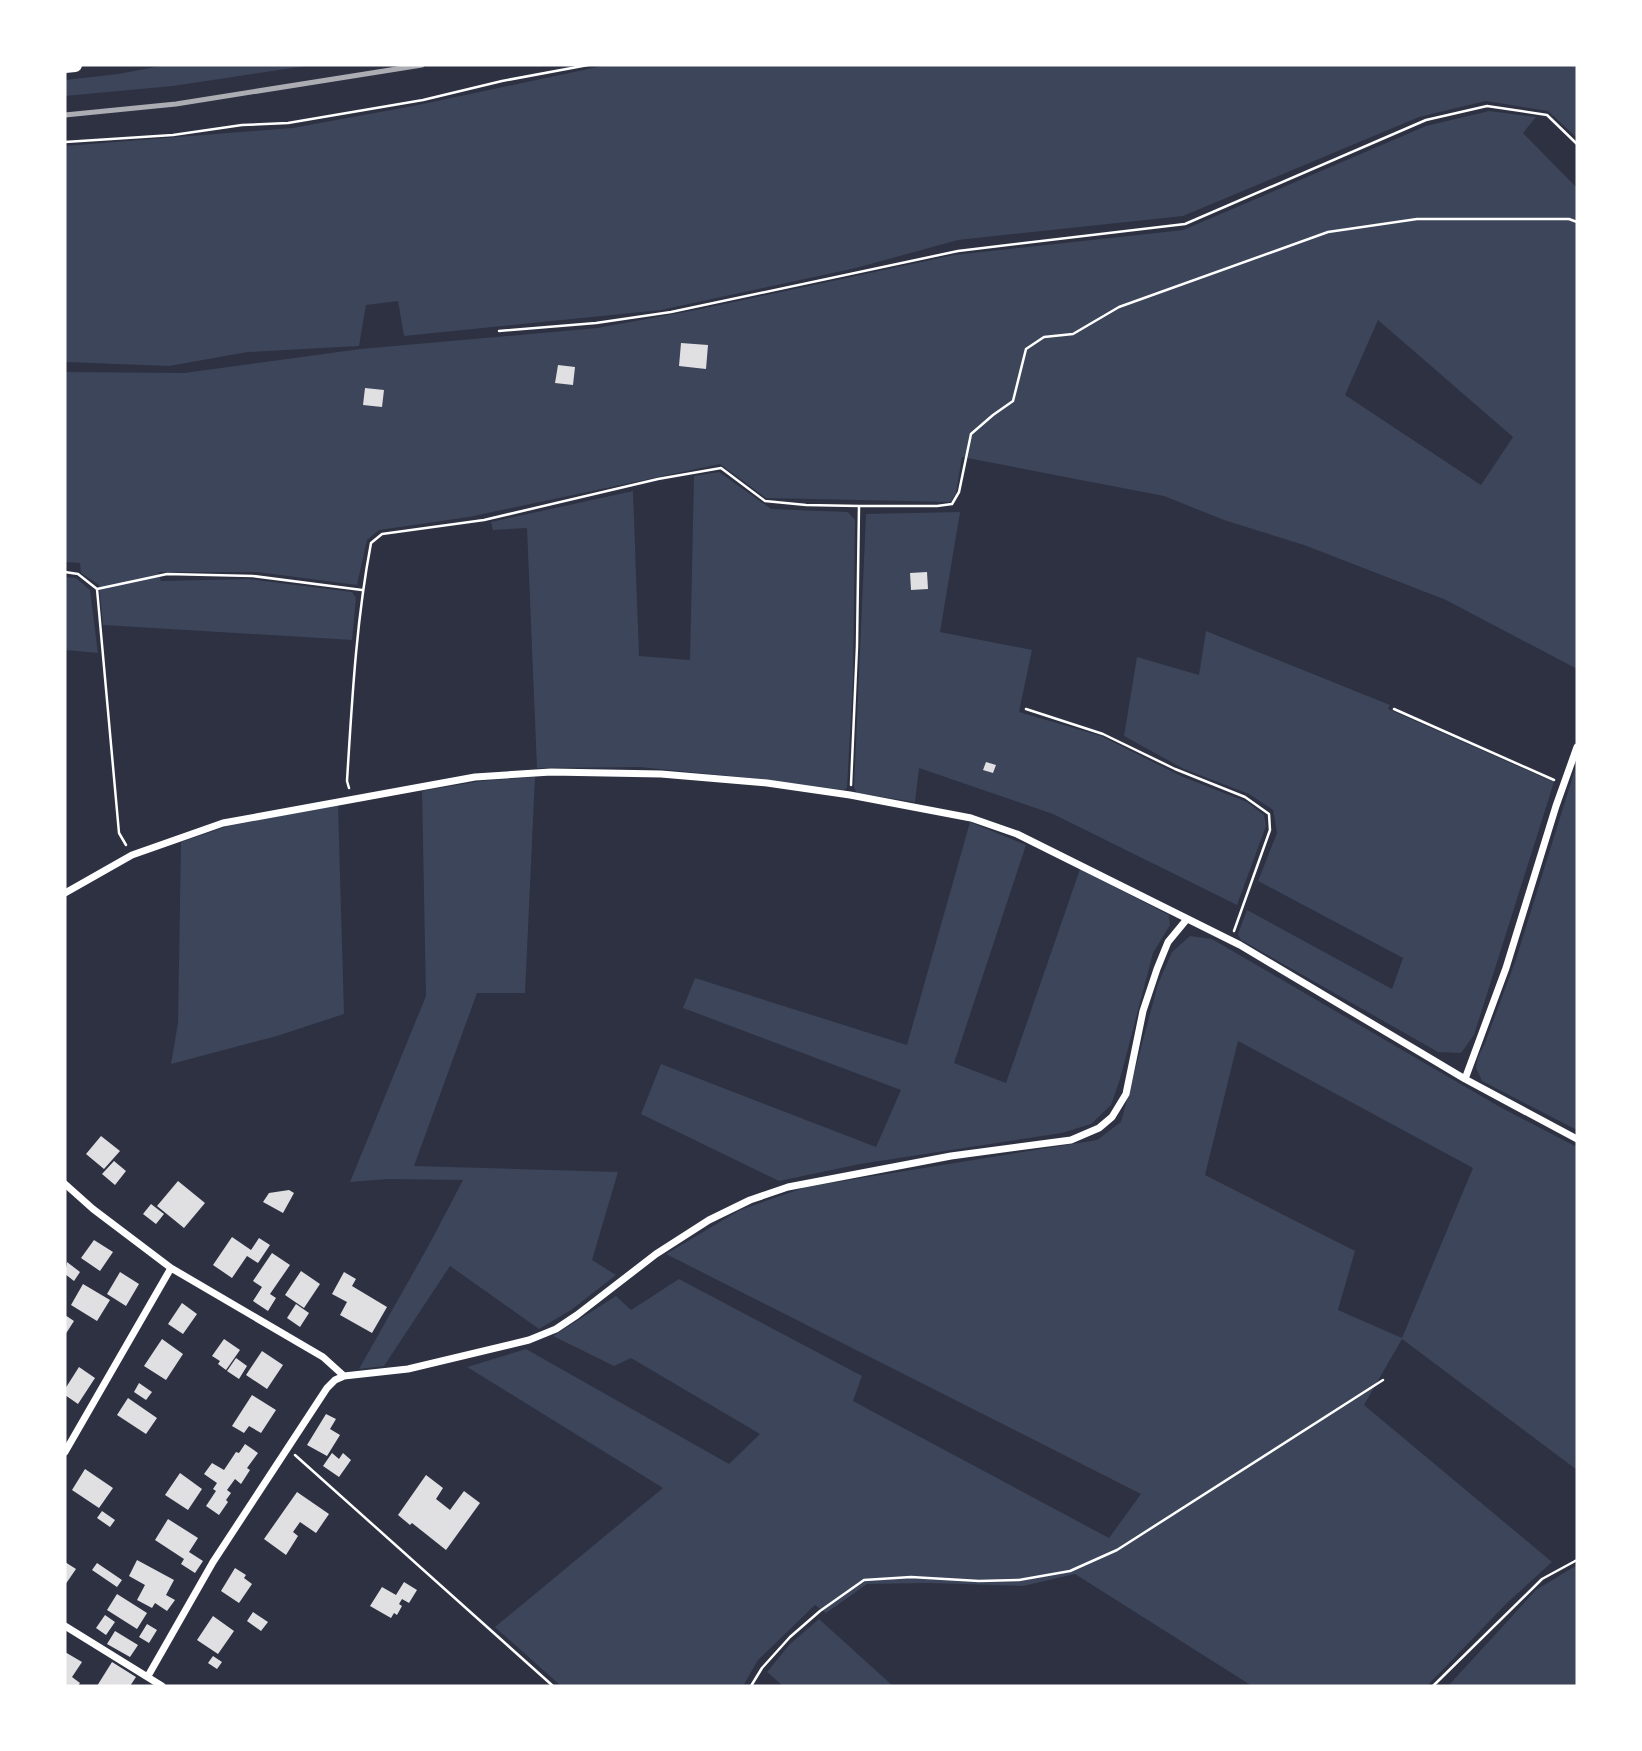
<svg xmlns="http://www.w3.org/2000/svg" width="1642" height="1751" viewBox="0 0 1642 1751" font-family="Manrope,sans-serif">
<rect width="100%" height="100%" fill="#2d3142"/>
<!-- green -->
<path fill="#3c4559" fill-rule="evenodd" d="M166,65H312L173,86L65,96V80L118,74Z
M607,65H1577V138L1548,111L1486,101L1419,117L1183,216L958,240L856,268L661,310L404,336L398,301L366,305L359,346L248,352L169,366L65,362V146L292,128L413,106Z
M1489,111L1536,117L1523,133L1577,188V669L1446,600L1304,545L1224,520L1164,496L962,457L956,493L951,502L766,498L720,464L469,517L379,530L367,540L357,585L257,572H158L161,581L249,579L352,592L356,598L352,640L103,625L99,585L81,573L80,563L65,562V372L184,373L360,349L597,328L696,310L954,255L1183,230L1426,126ZM1378,320L1513,437L1481,485L1345,395Z
M719,472L771,509L848,512L855,520L853,679L847,788L844,790L768,780L640,767L537,768L527,528L493,530L491,522L633,491L639,656L690,660L694,476Z
M960,512L940,632L1032,650L1019,712L1101,736L1181,776L1247,802L1264,815L1266,826L1237,905L1053,814L919,768L915,802L857,793L854,788L866,514Z
M65,577L76,578L90,590L98,653L65,650Z
M1206,631L1390,705L1388,709L1554,782L1474,1035L1461,1053L1438,1052L1241,940L1238,934L1247,910L1392,989L1403,958L1258,881L1277,833L1273,810L1249,794L1184,769L1124,736L1137,657L1199,675Z
M1577,763V1130L1482,1081L1476,1068L1478,1057L1485,1043L1516,959Z
M535,777L525,993H477L414,1166L618,1172L592,1260L616,1275L571,1310L539,1329L450,1266L384,1366L359,1369L430,1243L463,1180L388,1179L350,1182L426,996L422,791L481,781Z
M338,805L344,1014L277,1036L171,1064L178,1023L181,842L228,826Z
M970,822L1026,845L954,1063L1006,1083L1080,869L1169,915L1170,925L1153,953L1120,1079L1111,1105L1091,1124L1062,1133L860,1164L779,1181L641,1114L661,1064L876,1147L901,1090L683,1008L695,978L907,1045Z
M1190,936L1212,939L1500,1107L1577,1147V1470L1402,1339L1364,1405L1552,1562L1507,1603L1427,1686H1252L1075,1574L1023,1586L929,1583L867,1584L826,1613L815,1605L758,1660L743,1686H561L495,1627L663,1488L467,1367L526,1349L729,1464L760,1434L631,1358L614,1366L553,1336L616,1296L631,1310L679,1279L862,1376L853,1401L1109,1538L1141,1494L666,1254L740,1210L806,1187L1097,1140L1121,1122L1158,984L1172,952ZM1238,1041L1473,1168L1402,1338L1338,1310L1355,1251L1205,1175Z
M1577,1565V1686H1448L1536,1590Z
M819,1619L893,1686H783L767,1672L790,1644Z"/>
<!-- building -->
<path fill="#e0e0e3" d="M681,343L708,345L706,369L679,366Z
M558,365L575,367L573,385L555,383Z
M365,388L384,390L382,407L363,405Z
M927,572L928,589L911,590L910,573Z
M986,762L996,765L993,773L983,770Z
M101,1136L120,1151L104,1169L86,1154Z
M114,1161L126,1171L115,1185L102,1174Z
M178,1181L205,1203L184,1228L157,1206Z
M289,1190L294,1193L283,1213L263,1202L269,1193Z
M151,1204L164,1214L156,1224L143,1214Z
M232,1237L251,1250L259,1238L270,1245L258,1263L247,1256L232,1278L213,1265Z
M94,1240L113,1252L100,1271L81,1258Z
M272,1253L290,1265L270,1294L276,1298L268,1311L253,1301L262,1287L253,1281Z
M67,1262L80,1272L74,1281L65,1274Z
M301,1271L320,1284L304,1308L285,1295Z
M120,1272L139,1284L126,1306L107,1294Z
M344,1272L356,1279L352,1286L387,1307L372,1333L340,1315L347,1302L332,1294Z
M83,1284L110,1300L97,1321L71,1305Z
M182,1303L197,1314L183,1334L168,1324Z
M296,1304L309,1313L300,1327L287,1318Z
M65,1315L74,1321L65,1335Z
M162,1339L183,1354L166,1380L144,1366Z
M224,1339L240,1350L226,1370L218,1364L220,1361L212,1356Z
M262,1351L283,1365L267,1389L246,1375Z
M236,1358L247,1366L239,1379L227,1371Z
M79,1367L95,1378L78,1404L65,1395V1389Z
M139,1383L152,1392L146,1400L134,1392Z
M252,1395L276,1410L261,1433L249,1426L244,1433L232,1426Z
M128,1398L157,1418L146,1434L117,1415Z
M326,1414L336,1419L330,1429L340,1435L327,1456L307,1445Z
M245,1444L258,1453L247,1468L250,1470L241,1484L235,1479L227,1490L231,1493L226,1500L228,1502L219,1515L206,1506L216,1491L213,1489L217,1483L204,1474L212,1463L224,1470L236,1452L239,1453Z
M332,1453L339,1459L343,1453L351,1460L339,1477L323,1466Z
M85,1469L113,1488L99,1508L72,1490Z
M180,1473L202,1489L188,1510L165,1495Z
M426,1475L443,1488L436,1499L450,1510L464,1491L480,1503L446,1550L412,1523L410,1525L398,1515Z
M297,1492L329,1514L316,1533L300,1522L293,1532L298,1536L286,1555L264,1539Z
M102,1511L115,1520L110,1527L97,1518Z
M168,1519L198,1538L189,1552L203,1561L195,1573L181,1564L184,1559L155,1540Z
M137,1560L174,1580L166,1595L175,1600L167,1611L155,1603L152,1608L137,1600L145,1585L129,1576Z
M65,1562L76,1569L65,1585Z
M97,1563L122,1580L117,1587L92,1570Z
M235,1568L246,1575L244,1578L252,1584L239,1603L221,1591Z
M404,1582L417,1590L409,1603L402,1599L399,1604L402,1606L397,1615L394,1613L391,1618L370,1606L382,1587L396,1595Z
M117,1594L147,1613L137,1629L107,1610Z
M253,1612L268,1622L261,1631L247,1621Z
M105,1615L115,1622L106,1635L96,1628Z
M213,1616L234,1631L218,1654L197,1640Z
M147,1624L157,1630L149,1643L139,1637Z
M115,1631L138,1645L130,1657L107,1644Z
M65,1652L82,1662L72,1677L80,1683L78,1686H65Z
M213,1656L222,1662L217,1669L208,1663Z
M112,1662L136,1677L130,1686H97Z"/>
<g fill="none" stroke-linecap="round" stroke-linejoin="round">
<!-- path -->
<path stroke="#fff" stroke-width="2.5" d="M65,142L173,135L242,125L288,123L423,100L502,81L588,65
M499,331L596,323L671,312L958,251L1185,224L1426,120L1487,106L1547,115L1577,144
M65,572L78,574L97,589L167,574L253,576L362,590
M97,589L119,833L126,845
M1026,709L1103,734L1175,769L1245,797L1269,814L1270,830L1234,931
M1394,709L1554,780
M851,785L857,646L859,506H937L952,504L959,492L971,434L993,415L1013,401L1026,349L1044,337L1073,334L1119,307L1328,232L1417,219H1569L1577,222
M349,788L347,781C352,701 356,622 371,543L382,534L484,520L658,479L721,468L765,501L806,505L859,506
M295,1455L553,1686
M751,1686L762,1668L790,1637L820,1611L864,1580L911,1577L979,1581L1019,1580L1070,1571L1117,1550L1383,1380
M1433,1686L1542,1579L1577,1560"/>
<!-- minor -->
<path stroke="#fff" stroke-width="7" d="M65,893L132,855L223,823L475,777L551,772L661,774L767,783L850,795L971,818L1017,834L1240,945L1465,1079L1577,1139
M1465,1079L1506,968L1556,806L1577,747
M65,1184L93,1209L171,1268L323,1357L344,1376
M65,1452L171,1268
M65,1626L162,1686
M148,1676L213,1562L327,1388L335,1380L344,1376L408,1369L529,1340L556,1329L577,1315L656,1254L709,1220L750,1200L788,1187L951,1156L1071,1140L1099,1128L1112,1117L1126,1094L1143,1011L1157,969L1168,942L1187,919"/>
<!-- primary -->
<path stroke="#fff" stroke-width="14" d="M65,66L75,65"/>
<!-- rail -->
<path stroke="#abadb3" stroke-width="5" d="M65,115L176,104L422,65"/>
</g>
<!-- border -->
<rect width="1642" height="1751" fill="none" stroke="#ffffff" stroke-width="133"/>
</svg>
